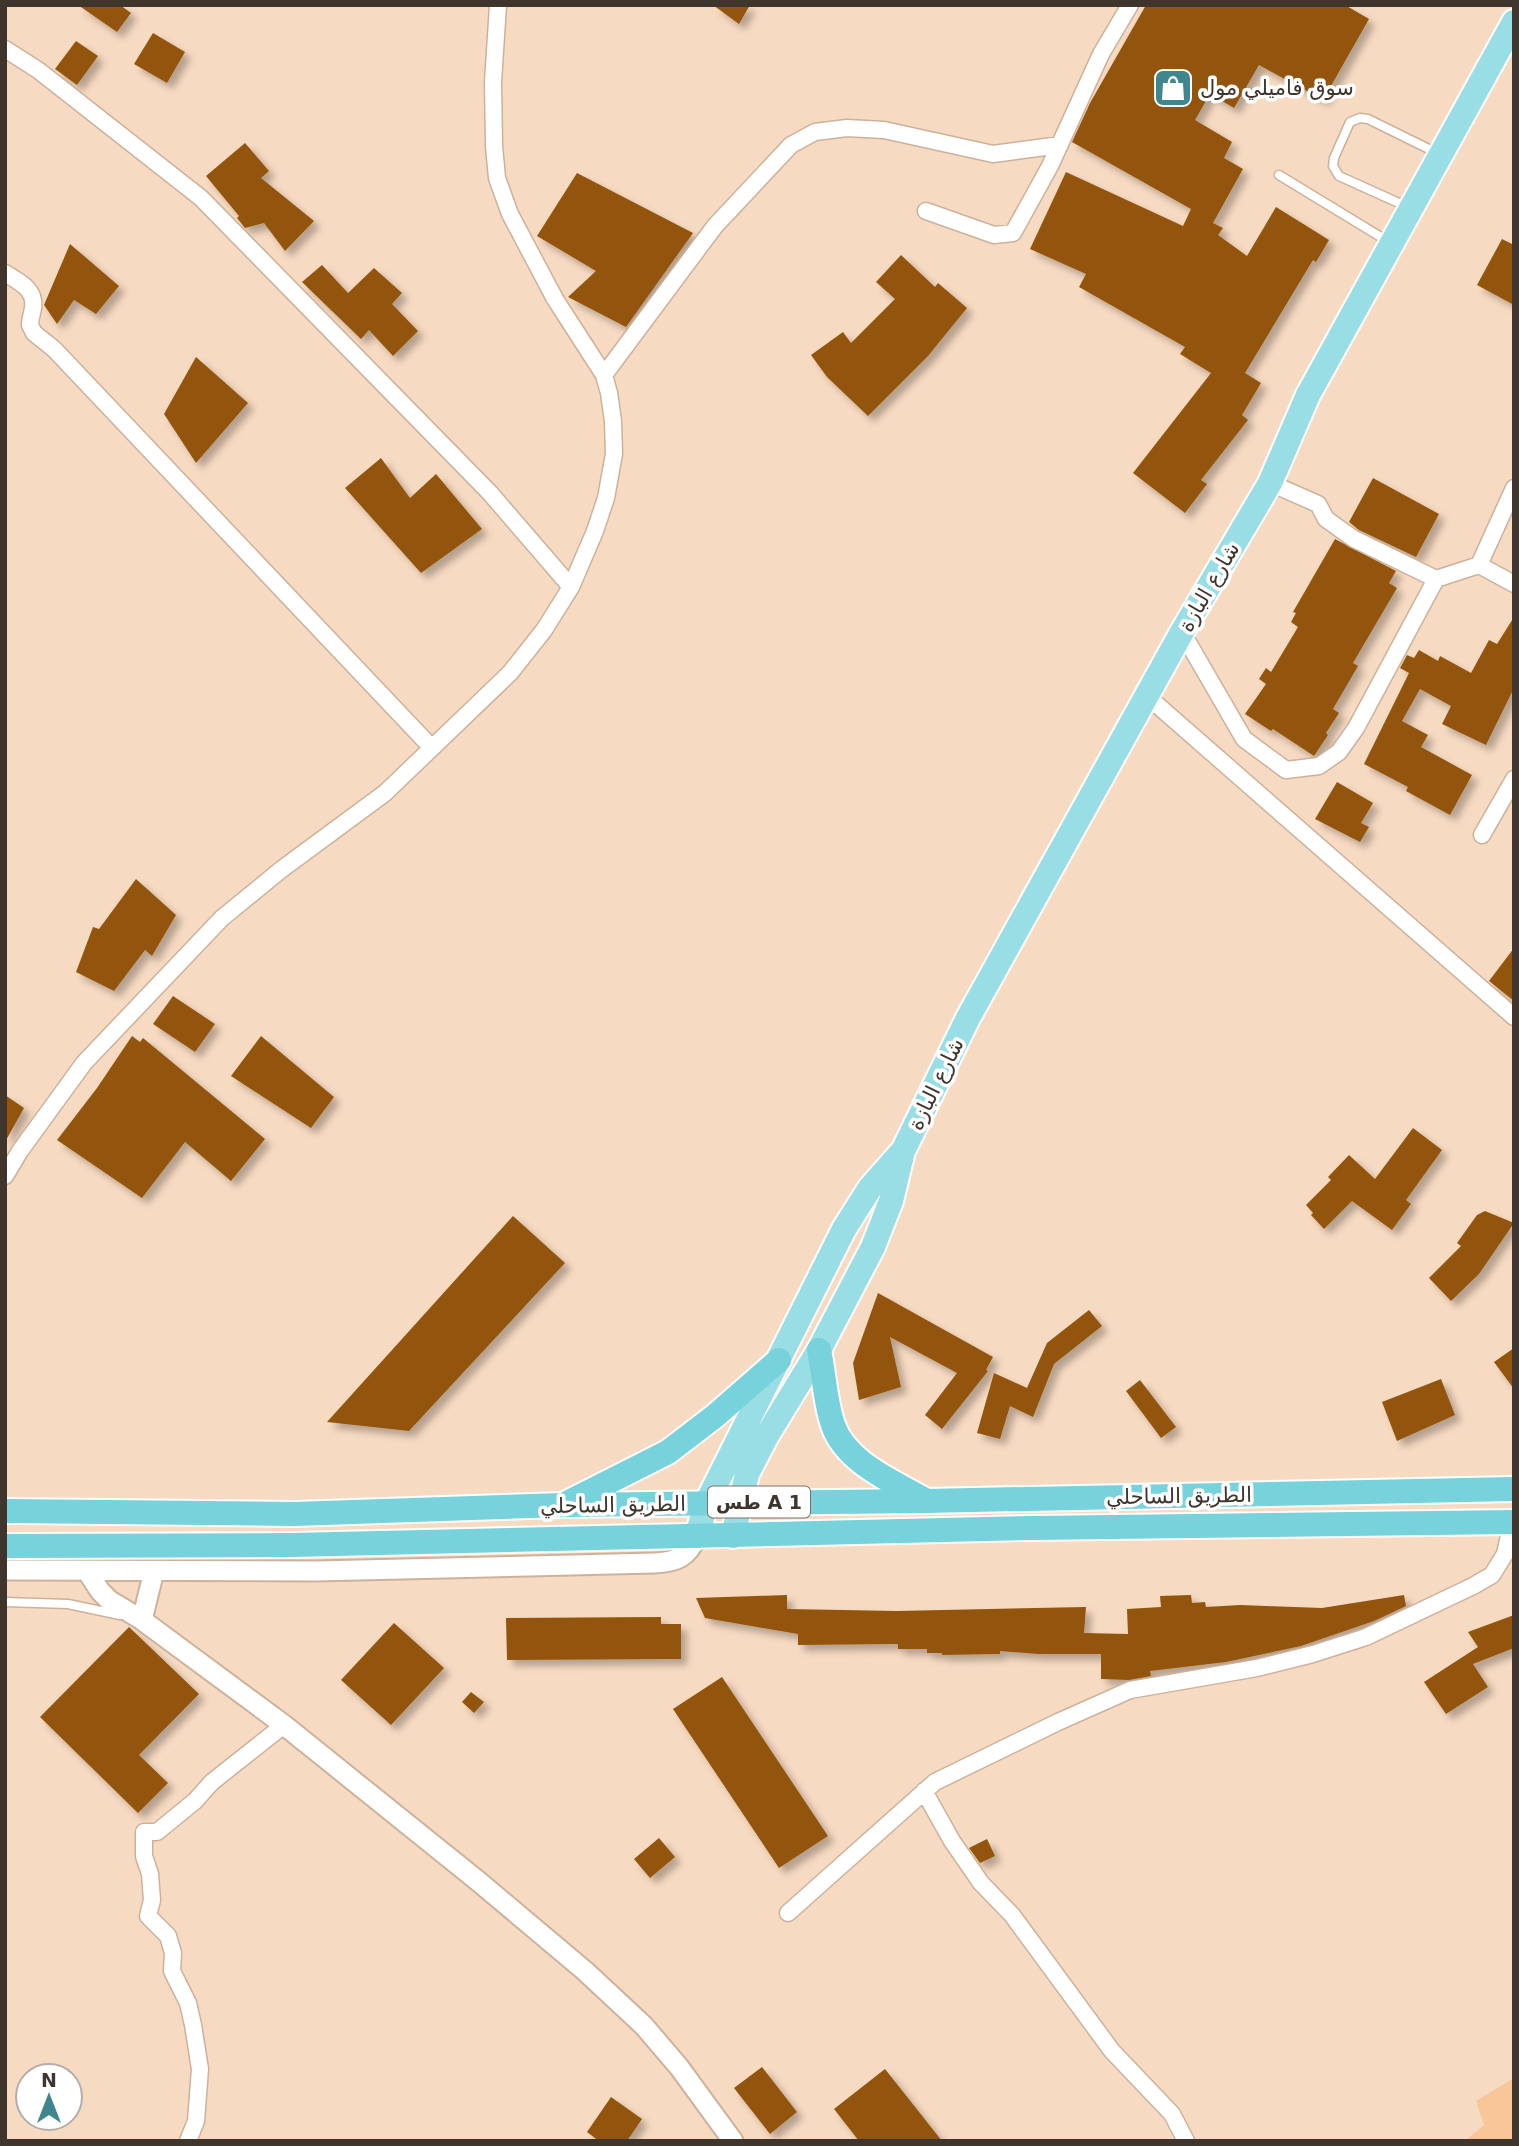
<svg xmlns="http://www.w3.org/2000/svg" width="1519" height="2146" viewBox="0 0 1519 2146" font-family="'DejaVu Sans','Noto Sans Arabic',sans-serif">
<defs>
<filter id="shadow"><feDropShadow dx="6" dy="6" stdDeviation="3.5" flood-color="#0004"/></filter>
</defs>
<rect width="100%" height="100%" fill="#f7dac2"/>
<!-- green -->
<path fill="#f9c69a" d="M1514,2078V2141H1465L1484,2125L1476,2101Z"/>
<!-- building -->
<path fill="#935508" filter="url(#shadow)" d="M78,5H120L131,13L117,32Z
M713,5H750L739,24Z
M1146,5H1345L1369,19L1323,100L1259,65L1234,108L1210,94L1195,120L1232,142L1224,158L1243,169L1213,223L1223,228L1218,235L1247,256L1276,207L1329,240L1316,262L1313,260L1245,373L1261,383L1242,415L1248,420L1201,480L1207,484L1185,513L1133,473L1211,373L1180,354L1185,347L1079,287L1086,274L1030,249L1066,172L1183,226L1191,209L1072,142L1090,103Z
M153,33L185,52L167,83L134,64Z
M76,41L98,56L77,85L55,69Z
M245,143L269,171L261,178L314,221L285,251L264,223L245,228L237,218L239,216L206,176Z
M577,173L693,233L626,327L568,297L596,271L537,236Z
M1502,239L1514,245V305L1477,285Z
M70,244L119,286L96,314L74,300L57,324L44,305Z
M901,255L935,287L938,283L967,308L928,356L868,416L827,377L811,355L843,332L851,343L895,299L876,282Z
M322,265L348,293L374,268L402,293L392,304L418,331L393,356L369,330L361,339L302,282Z
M196,357L248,403L196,463L164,414Z
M381,458L410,498L436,474L482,529L421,573L345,488Z
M1373,478L1439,514L1416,557L1359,530L1349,522Z
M1335,539L1396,571L1389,583L1397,588L1353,663L1358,666L1333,709L1339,713L1326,733L1328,735L1314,756L1273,729L1271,731L1245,714L1266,684L1259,679L1266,668L1271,672L1298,627L1291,622L1296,613L1293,612Z
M1514,617V688L1486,745L1442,724L1451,706L1420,689L1402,721L1428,735L1421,747L1472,775L1450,815L1406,791L1408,787L1364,764L1409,673L1400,668L1407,655L1414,658L1419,650L1438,661L1440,656L1471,673L1489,640L1497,644Z
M1337,782L1373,803L1361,823L1369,827L1360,842L1315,819Z
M136,879L176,915L152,956L145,950L114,991L76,972L93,927L99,929Z
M1514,948V1001L1489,981Z
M173,996L215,1024L195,1052L153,1024Z
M132,1036L140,1042L143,1038L265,1139L231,1181L185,1142L142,1198L57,1140L97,1088Z
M261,1036L334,1097L311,1128L231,1076Z
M5,1095L24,1108L5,1142Z
M1413,1128L1442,1150L1406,1200L1411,1204L1392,1230L1352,1201L1324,1229L1311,1215L1313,1213L1306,1205L1331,1180L1328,1177L1349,1155L1375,1179Z
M1485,1211L1514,1223L1479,1274L1451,1301L1429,1278L1461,1246L1457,1243L1477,1215Z
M513,1216L565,1263L409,1431L327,1422Z
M878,1293L993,1357L986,1370L988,1371L942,1429L925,1415L957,1373L890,1337L901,1387L859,1400L853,1363Z
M1089,1310L1102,1326L1054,1364L1033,1417L1010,1406L1000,1439L977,1433L994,1373L1027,1388L1047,1343Z
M1514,1348V1389L1494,1362Z
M1441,1379L1455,1415L1397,1441L1382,1402Z
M1140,1380L1176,1427L1161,1438L1126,1391Z
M787,1595V1609L897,1611L1086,1607L1084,1633L1128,1634L1127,1609L1161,1607L1160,1596L1191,1595L1192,1603L1205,1602L1206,1607L1240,1605L1322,1608L1404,1595L1406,1606L1374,1621L1301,1646L1226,1662L1150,1671L1151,1676L1129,1680L1101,1679V1654H1038L1000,1651V1654L942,1655V1653H927V1649H898V1644L798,1645V1634L705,1618L696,1598Z
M1514,1615V1648L1473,1664L1488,1687L1446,1714L1424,1682L1478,1647L1468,1632Z
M661,1617V1624H681V1659L507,1660L506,1618Z
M394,1623L444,1668L391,1725L341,1680Z
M129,1627L199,1694L139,1755L168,1783L138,1813L40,1717Z
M722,1677L828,1836L779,1868L673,1709Z
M471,1692L484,1702L474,1713L462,1702Z
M659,1838L675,1857L650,1878L634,1859Z
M987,1839L995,1856L980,1863L969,1848Z
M762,2067L797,2112L770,2134L734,2088Z
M885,2069L942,2141H859L834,2109Z
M611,2097L642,2119L627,2141H599L587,2132Z"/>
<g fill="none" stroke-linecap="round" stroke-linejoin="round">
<defs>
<path id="service" d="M1279,175L1389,242
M1410,208L1339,176L1333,166L1334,158L1350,122L1360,118L1368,119L1437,153
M5,1602L68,1604L120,1615"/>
<path id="minor" d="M5,49L38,70L201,198L490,493L571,587
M926,211L994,235L1013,233L1050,166L1101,54L1130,5
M5,273C19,282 36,289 33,308C32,314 30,319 30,325L34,333L54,349L432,748
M604,375L715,226L791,145L815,132L847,128L884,130L993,154L1060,145
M1270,483L1318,504L1326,519L1354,539L1436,579L1479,565L1514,584
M1479,565L1514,488
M1182,632L1244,739L1286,770L1319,766L1339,752L1356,728L1436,579
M1147,696L1514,1017
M1482,835L1514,779
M5,1176L20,1151L84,1063L222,918L282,869L385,793L510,673L544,630L571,587L595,531L606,498L614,454L613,421L609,393L604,375L555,299L510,214L497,178L494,146L493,82L498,5
M924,1791L952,1841L981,1883L1012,1915L1112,2051L1172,2114L1186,2141
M788,1913L935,1782L1058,1722L1130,1690L1257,1668L1313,1654L1366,1637L1473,1586L1492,1575L1505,1554L1512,1522
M188,2141L196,2121L200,2069L193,2025L188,2003L172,1971L173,1953L168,1936L148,1916L152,1900L150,1874L144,1856V1832H157L195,1801L212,1782L284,1725"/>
<path id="tertiary" d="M5,1570L316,1571L655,1563C677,1562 688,1557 697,1536
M87,1571L100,1591L109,1600L142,1620L284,1725L478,1881L585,1971L644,2026L679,2067L733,2141
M142,1620L154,1571"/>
<path id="primary" d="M697,1536L706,1504L844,1229L870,1188L900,1154
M733,1536L747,1474L766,1437L819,1350L873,1247L891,1201L903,1151L968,1018L1182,632L1270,483L1308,395L1514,22"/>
<path id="trunk" d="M819,1350C824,1374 825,1402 833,1425C846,1463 894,1482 925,1500
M569,1502L668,1452L715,1416L779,1360
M5,1511L294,1514L562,1505L926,1501L1514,1489
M5,1546L292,1545L1032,1528L1514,1522"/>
</defs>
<!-- service casing -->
<use href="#service" stroke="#cdb19a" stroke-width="11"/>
<!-- minor casing -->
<use href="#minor" stroke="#cdb19a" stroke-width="19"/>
<!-- tertiary casing -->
<use href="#tertiary" stroke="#cdb19a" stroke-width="23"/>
<!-- primary casing -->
<use href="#primary" stroke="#fff" stroke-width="28"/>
<!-- trunk casing -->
<use href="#trunk" stroke="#fff" stroke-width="28"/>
<!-- service -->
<use href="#service" stroke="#fff" stroke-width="8"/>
<!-- minor -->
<use href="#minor" stroke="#fff" stroke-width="16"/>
<!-- tertiary -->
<use href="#tertiary" stroke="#fff" stroke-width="19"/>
<!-- primary -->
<use href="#primary" stroke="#99dde5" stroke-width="24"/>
<!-- trunk -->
<use href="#trunk" stroke="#77d2dc" stroke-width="24"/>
</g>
<!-- icons -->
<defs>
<symbol id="shop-square" viewBox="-11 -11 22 22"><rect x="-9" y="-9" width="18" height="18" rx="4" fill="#3f868f" stroke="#fff"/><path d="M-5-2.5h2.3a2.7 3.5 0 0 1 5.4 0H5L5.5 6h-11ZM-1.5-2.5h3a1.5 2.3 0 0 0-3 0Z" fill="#fff"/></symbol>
</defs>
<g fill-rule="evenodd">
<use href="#shop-square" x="1151" y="66" width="44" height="44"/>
</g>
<g text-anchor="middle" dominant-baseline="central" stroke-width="7" stroke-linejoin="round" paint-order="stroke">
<!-- shield labels -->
<rect fill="#fff" stroke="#79726b" stroke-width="2" x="708" y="1486.5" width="102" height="31" rx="5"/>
<g font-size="19" font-weight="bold" fill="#40352c">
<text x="759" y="1502">طس A 1</text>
</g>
<!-- poi labels -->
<g font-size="21" fill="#40352c" stroke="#fff" text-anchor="start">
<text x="1200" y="88">سوق فاميلي مول</text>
</g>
<!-- street labels -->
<g font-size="21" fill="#40352c" stroke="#fff">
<text transform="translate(1209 587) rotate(-60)">شارع البازة</text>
<text transform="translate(936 1084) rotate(-64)">شارع البازة</text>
<text transform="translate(1179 1496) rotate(-1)">الطريق الساحلي</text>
<text transform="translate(613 1505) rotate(-1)">الطريق الساحلي</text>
</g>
</g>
<!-- border -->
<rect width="1519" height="2146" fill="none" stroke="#40352c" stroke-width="14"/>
<!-- north arrow -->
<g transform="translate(49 2097)"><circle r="33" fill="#ffffff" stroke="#b3aeab" stroke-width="2"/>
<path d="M0-5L12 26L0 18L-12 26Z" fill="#3f868f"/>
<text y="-10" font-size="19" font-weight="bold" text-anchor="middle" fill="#40352c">N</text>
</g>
</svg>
